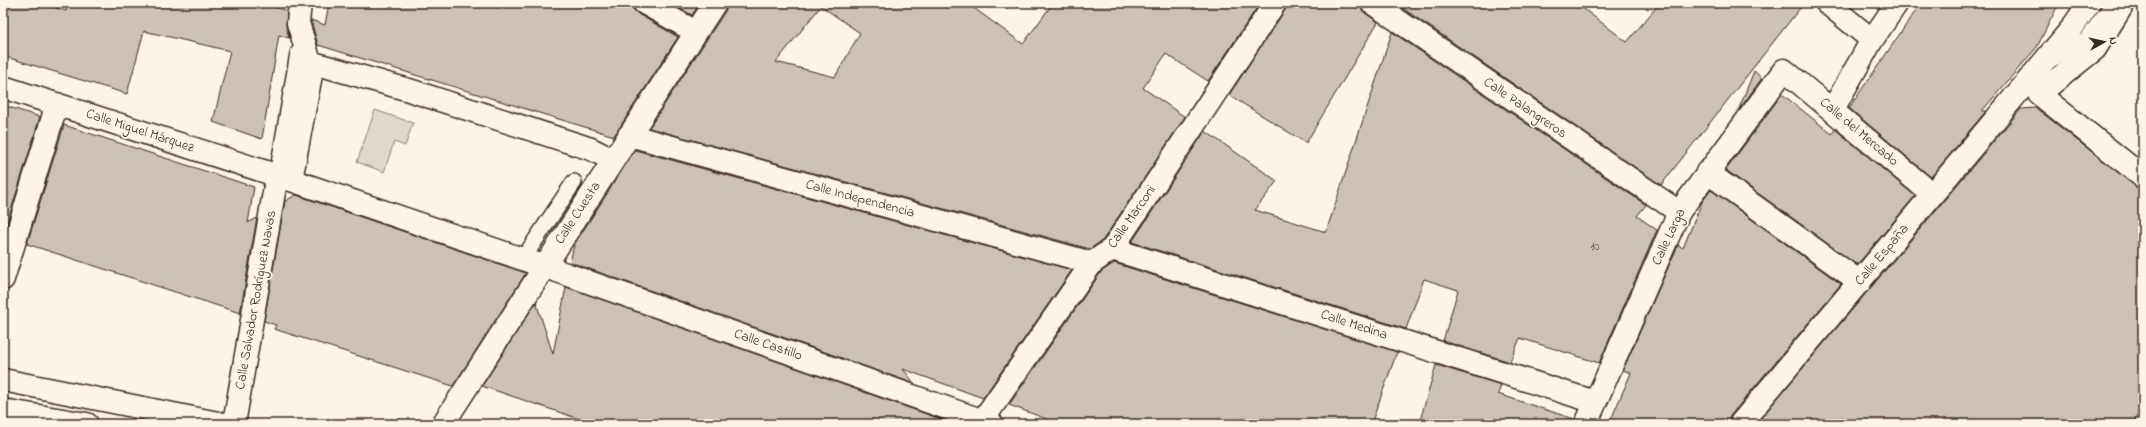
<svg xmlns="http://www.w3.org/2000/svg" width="2146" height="427" viewBox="0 0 2146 427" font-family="'Indie Flower',sans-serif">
<rect width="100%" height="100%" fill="#fcf5e5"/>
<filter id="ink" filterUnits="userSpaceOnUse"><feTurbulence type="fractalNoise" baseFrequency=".025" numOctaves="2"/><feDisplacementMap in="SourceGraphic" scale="8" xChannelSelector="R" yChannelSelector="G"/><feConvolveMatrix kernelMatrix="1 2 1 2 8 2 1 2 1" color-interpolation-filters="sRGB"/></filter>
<g filter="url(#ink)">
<!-- green -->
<path fill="#e0d8c8" stroke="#8e8173" d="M375,110L413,123L405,146L394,142L384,172L357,162Z"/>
<!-- building -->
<path fill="#ccc2b3" stroke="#3b2a1e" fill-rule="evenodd" d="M3,3H41L66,11L68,3H262L287,11L286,26L289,38L279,35L262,139L213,122L230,51L144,31L127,94L3,56Z
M329,3H632L633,9L638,14L678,37L614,136L318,45L311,20L325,25Z
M670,3H700L692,15Z
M727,3H967L1023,44L1053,3H1260L1208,81L1166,54L1143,88L1185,117L1103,240L1090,249L649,128L726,10ZM821,6L860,33L835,77L776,62Z
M1287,3H1360L1365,13L1378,22L1306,143L1229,95L1285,10Z
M1402,3H1576L1627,42L1660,3H1804L1661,185L1401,7Z
M1921,3H2059L2037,47L1982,111H1986L1931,177L1849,108Z
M1392,32L1646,205L1637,216L1657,230L1599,363L1520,338L1510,362L1443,341L1458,290L1424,279L1406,329L1132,242L1205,131L1277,181L1255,210L1326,232Z
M1754,71L1762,78L1738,111Z
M1782,94L1832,134L1835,129L1915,196L1857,265L1726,170Z
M3,105L40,117L3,236Z
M2036,108L2143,192V405L2133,424H1756L2021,109Z
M64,125L254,187L248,223L257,218L240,313L27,244Z
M635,150L1072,270L983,398L903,369L915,384L570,262L574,245Z
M1711,190L1841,284L1730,416L1728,424H1609L1631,373L1623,370L1678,245L1683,248L1702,202Z
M296,195L526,273L453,386L274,329L276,325L264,321L285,201Z
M1114,263L1397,352L1371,424H1060L1009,405L1101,272Z
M566,287L946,421L949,424H594L482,386L536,302L553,354Z
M1436,365L1501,385L1498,394L1574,419L1573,424H1419Z"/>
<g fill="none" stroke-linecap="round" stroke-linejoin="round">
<defs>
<path id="service" d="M2048,61L2086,41L2108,10
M277,175L298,53
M523,259L574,182"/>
<path id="pedestrian" d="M644,3L696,32
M1827,3L1872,40
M2124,3L2095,49L2039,94L2143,177
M1833,109L1872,40L1897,3
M1707,172L1860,282
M1679,212L1784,70L1932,194
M543,266L992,424
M3,410L87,424
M980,424L1092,263L1112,249L1275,3"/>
<path id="minor" d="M1372,3L1679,212L1586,424
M310,62L409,90L591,149L613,160
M3,87L291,180L543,266
M629,135L1092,263
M291,180L311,75L310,62L298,23L300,3
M1112,249L1595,402
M3,279L57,104
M3,380L223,424
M234,424L277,175
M443,424L715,3
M1740,424L2072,28L2089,3"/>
</defs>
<!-- service casing -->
<use href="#service" stroke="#3b2a1e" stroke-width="18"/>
<!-- pedestrian casing -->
<use href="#pedestrian" stroke="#3b2a1e" stroke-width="25"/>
<!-- minor casing -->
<use href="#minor" stroke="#3b2a1e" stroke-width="25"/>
<!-- service -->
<use href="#service" stroke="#fcf5e5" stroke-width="15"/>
<!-- pedestrian -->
<use href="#pedestrian" stroke="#fcf5e5" stroke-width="22"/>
<!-- minor -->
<use href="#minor" stroke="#fcf5e5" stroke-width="22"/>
</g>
</g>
<g text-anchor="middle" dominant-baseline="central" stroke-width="4" stroke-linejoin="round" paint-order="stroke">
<!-- number labels -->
<g font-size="12" fill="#5f5043">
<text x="1595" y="247">10</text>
</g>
<!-- street labels -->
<g font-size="14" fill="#3b2a1e" stroke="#fcf5e5">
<text transform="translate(1525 108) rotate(34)">Calle Palangreros</text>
<text transform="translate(140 131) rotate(18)">Calle Miguel Márquez</text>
<text transform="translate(1859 132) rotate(40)">Calle del Mercado</text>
<text transform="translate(860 199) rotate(15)">Calle Independencia</text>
<text transform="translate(578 213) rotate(-57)">Calle Cuesta</text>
<text transform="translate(1132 217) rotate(-55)">Calle Marconi</text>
<text transform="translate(1669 237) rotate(-65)">Calle Larga</text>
<text transform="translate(1882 255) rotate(-50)">Calle España</text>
<text transform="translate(256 300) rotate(-80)">Calle Salvador Rodríguez Navas</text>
<text transform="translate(1354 325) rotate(18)">Calle Medina</text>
<text transform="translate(768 345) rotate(19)">Calle Castillo</text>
</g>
</g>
<!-- margin -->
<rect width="2146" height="427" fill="none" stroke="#fcf5e5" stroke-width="16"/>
<rect x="8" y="8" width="2130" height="411" fill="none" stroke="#3b2a1e" stroke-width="1.5" filter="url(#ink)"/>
<!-- north arrow -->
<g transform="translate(2104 42) rotate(82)" stroke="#fcf5e5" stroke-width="3" paint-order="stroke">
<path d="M0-3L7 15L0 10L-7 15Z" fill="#3b2a1e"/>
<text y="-6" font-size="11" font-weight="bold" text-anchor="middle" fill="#3b2a1e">N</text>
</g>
</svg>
